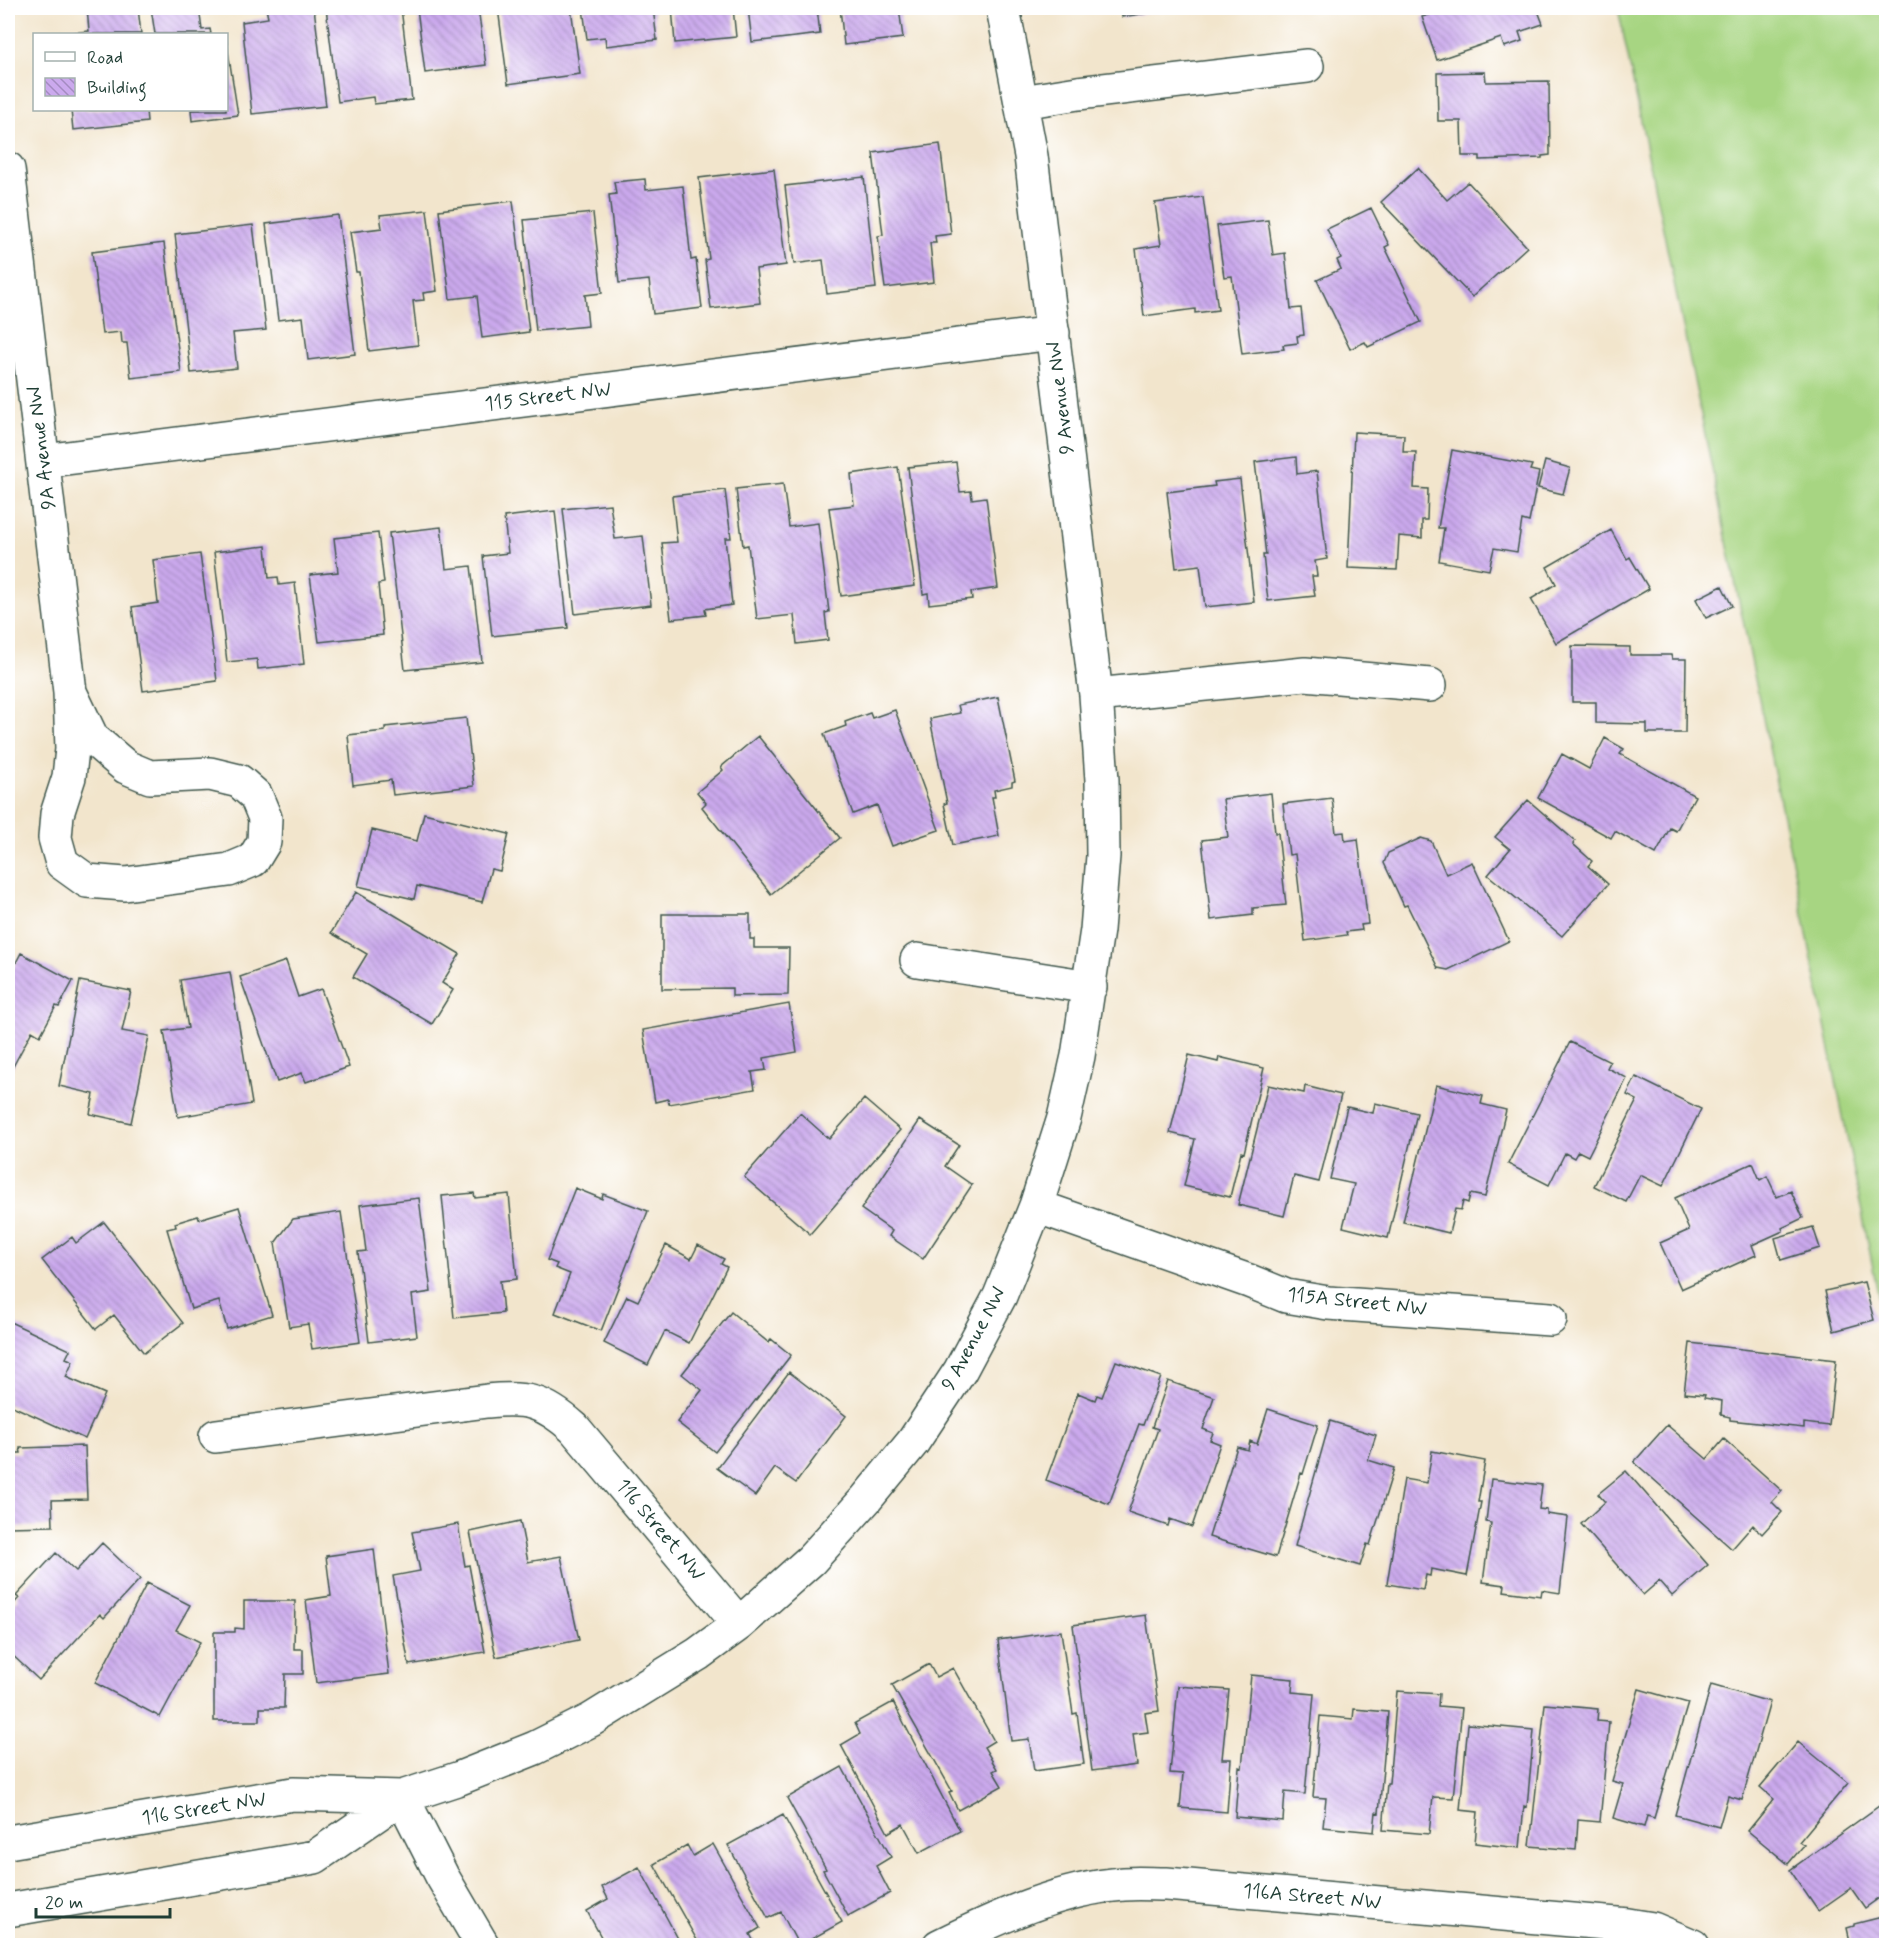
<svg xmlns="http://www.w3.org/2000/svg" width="1894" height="1953" viewBox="0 0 1894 1953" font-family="Mynerve,sans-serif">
<defs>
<pattern id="building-back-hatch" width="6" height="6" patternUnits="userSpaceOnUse" patternTransform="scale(1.5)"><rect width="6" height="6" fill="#cba9ed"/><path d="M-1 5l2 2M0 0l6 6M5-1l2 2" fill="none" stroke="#a48bc1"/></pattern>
</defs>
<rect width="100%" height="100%" fill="#fff"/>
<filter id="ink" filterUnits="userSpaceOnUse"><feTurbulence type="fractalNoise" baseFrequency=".0167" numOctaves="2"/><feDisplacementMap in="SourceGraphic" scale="12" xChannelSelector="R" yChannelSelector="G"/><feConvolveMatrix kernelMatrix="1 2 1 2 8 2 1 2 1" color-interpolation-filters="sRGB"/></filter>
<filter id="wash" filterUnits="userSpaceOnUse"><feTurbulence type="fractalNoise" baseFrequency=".008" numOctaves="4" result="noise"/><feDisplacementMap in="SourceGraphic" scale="24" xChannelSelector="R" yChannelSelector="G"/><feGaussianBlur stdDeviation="1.35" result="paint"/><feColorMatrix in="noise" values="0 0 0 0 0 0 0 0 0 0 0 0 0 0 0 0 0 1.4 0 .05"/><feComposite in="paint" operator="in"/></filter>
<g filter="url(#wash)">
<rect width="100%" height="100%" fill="#f2e5cc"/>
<!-- grass -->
<path fill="#a7d582" stroke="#63895b" stroke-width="1.5" d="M1618,8H1886V1334L1805,924Z"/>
<g id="blocks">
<!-- building -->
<path fill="url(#building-back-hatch)" d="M87,8H138L141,34H70L69,33L89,31Z
M151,8H199L202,30L210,29L211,34H155Z
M266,8H314L326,106L252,114L242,22L268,18Z
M326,8H401L412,100L374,104L373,97L338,102Z
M417,8H478L486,65L425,73Z
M498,8H571L580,74L508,84Z
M583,8H653L657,40L606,46L605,37L587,39Z
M672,8H733L736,37L675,43Z
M748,8H817L820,34L752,42Z
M840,8H899L903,38L844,45Z
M1120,8H1174V9L1122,17Z
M1451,8H1537L1543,24L1519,32L1522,41L1504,47L1501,38L1437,60L1422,17Z
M226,38L238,115L192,121L191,110H226Z
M1485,72L1486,82L1549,81L1550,155L1542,156V158L1480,160V156H1462L1461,121H1438L1437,73Z
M71,110H146L147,122L73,130Z
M940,144L951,234L935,236L936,243H930L934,282L885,288L878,236L883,235L873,153Z
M1418,168L1447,200L1468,182L1527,247L1472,297L1381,202Z
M774,169L786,265L756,269L760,303L711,309L705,260L709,259L699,178Z
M864,177L876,288L827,294L823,260L794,264L785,186Z
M645,179L646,190L683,186L691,260L696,259L702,308L653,314L649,280L619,283L609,195L616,194L614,182Z
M1203,197L1218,310L1195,313V309L1144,316L1136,249L1161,245L1155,203Z
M513,201L529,332L482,338L477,296L450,299L439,210Z
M1371,208L1389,245L1385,247L1421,322L1368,347L1365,342L1350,349L1317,280L1341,269L1337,260L1341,258L1327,229Z
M427,210L437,291L423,293L424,300L413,301L418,345L369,351L359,272H356L350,232L382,228L380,215Z
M593,213L602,293L585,295L588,326L536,331L524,220Z
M338,215L355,354L308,360L303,317L278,320L266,224Z
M1268,220L1273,255L1285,253L1291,309L1301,308L1304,335L1297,336L1298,343L1283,345L1284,349L1242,354L1232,276L1224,277L1217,226Z
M253,225L266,330L233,333L237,368L191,373L175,234Z
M164,243L181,372L131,378L127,343H122L121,332L102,334L92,252Z
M1354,432L1404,435L1403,452H1416L1414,488L1428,489L1427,520H1422V538L1399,536L1397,570L1348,568Z
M1452,450L1532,465L1530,470L1539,472L1529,522L1522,520L1517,552L1494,548L1489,570L1439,561L1444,528H1438Z
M1296,457L1297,474L1317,471L1327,559L1315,561L1317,576H1312L1315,596L1268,601L1263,555H1266L1255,462Z
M1545,461L1570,468L1563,494L1538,488Z
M956,462L960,492L971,491L972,499L986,497L998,588L971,592L972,599L929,604L928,593L923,594L908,467Z
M898,467L915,586L841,596L829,508L854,505L851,474Z
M1240,479L1254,602L1205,607L1200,565L1176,568L1167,492L1215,486L1214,482Z
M783,484L789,527L818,523L829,612L825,613L828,640L797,644L794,615L757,619L748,545L743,546L736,489Z
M725,490L731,538H725L732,605L705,609L706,615L671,619L662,543L677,542L672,496Z
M610,504L615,539L643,536L651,605L575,614L563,509Z
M555,511L568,628L492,636L483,556L508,553L504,517Z
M441,527L446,569L471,566L482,662L405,670L389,533Z
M1611,530L1627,559L1630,557L1649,589L1556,643L1531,599L1556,584L1547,567Z
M378,533L384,583L378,584L383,635L319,642L310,575L338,572L334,538Z
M266,546L269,578L278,577L279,585L295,583L304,664L258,669L257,659L227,662L214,552Z
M200,554L217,681L143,691L132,607L158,603L153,560Z
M1722,586L1732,606L1706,618L1696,599Z
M1572,646L1630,647V655H1671L1672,659H1686L1685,733H1647V724L1596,723V702H1572Z
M998,697L1015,781L1012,782V786L994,790L995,797H992L999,836L953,845L944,804L947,803L930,719L960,713L958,705Z
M895,710L939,830L892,846L877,805L853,814L824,734L846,726L845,722L870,713L872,718Z
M466,718L474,786L393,795L391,780L353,785L348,735L385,731V727Z
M758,736L840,838L771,894L702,807L706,803L697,792L723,770L721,767Z
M1605,738L1624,749L1620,754L1695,796L1676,831L1670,828L1656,854L1615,831L1611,838L1538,798L1562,754L1589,769Z
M1271,793L1275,833H1278L1286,905L1253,908V915L1211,920L1202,840L1228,837L1223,799Z
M1332,798L1336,833L1344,832L1345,841L1358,839L1368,924L1361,925L1362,930L1346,932L1347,935L1305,941L1295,854L1289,855L1283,804Z
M1528,800L1575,841L1573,844L1592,861L1588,866L1608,884L1562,936L1488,875L1510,849L1495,837Z
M424,813L509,834L500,871L491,869L482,902L417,886L414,899L358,886L372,830L417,841Z
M1421,838L1431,841L1446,874L1472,862L1509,941L1448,970L1438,968L1407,905L1404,906L1384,863L1388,853Z
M356,892L460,954L442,983L453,990L432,1024L353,977L367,954L331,933Z
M662,914H750V939H754V948H789L788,995L732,996V988L662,989Z
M21,953L73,981L59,1007L56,1006L40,1036L32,1031L8,1076V978Z
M286,961L298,997L321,989L349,1067L306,1082L302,1073L277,1082L240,977Z
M230,972L252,1104L178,1117L164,1031L188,1028L180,980Z
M80,981L131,991L122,1031L149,1036L131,1123L90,1114L94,1094L59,1086Z
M789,1004L797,1052L764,1058L766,1070L752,1072L755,1089L669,1104L668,1099L655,1102L643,1030Z
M1570,1042L1610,1062L1607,1068L1627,1078L1588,1156L1578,1151L1574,1158L1565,1153L1549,1185L1508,1164Z
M1189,1055L1218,1062L1219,1057L1264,1068L1244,1153L1241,1152L1230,1197L1184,1186L1195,1139L1170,1133Z
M1636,1077L1701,1109L1663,1186L1640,1175L1626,1202L1594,1186L1637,1100L1627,1095Z
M1268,1085L1304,1093L1305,1086L1341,1095L1319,1182L1294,1176L1284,1216L1238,1205Z
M1436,1085L1483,1096L1481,1104L1506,1110L1485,1197L1470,1194L1468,1203L1463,1201L1461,1210L1455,1209L1449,1233L1403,1222Z
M864,1099L900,1130L810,1234L744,1177L800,1113L829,1139Z
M1375,1103L1417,1113L1388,1238L1343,1227L1354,1184L1330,1179L1347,1107L1373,1113Z
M920,1120L959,1145L945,1166L972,1185L923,1259L889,1236L892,1231L861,1209Z
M1753,1163L1760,1180L1767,1176L1777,1197L1791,1191L1803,1218L1782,1228L1783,1231L1752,1245L1756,1255L1681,1289L1660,1243L1689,1230L1675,1198Z
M575,1188L602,1199L603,1194L648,1211L601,1331L555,1313L570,1274L555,1268L557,1264L547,1260Z
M474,1193L475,1198L509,1194L517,1279L500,1281L503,1313L454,1318L442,1196Z
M419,1198L431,1292L412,1295L417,1336L369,1342L358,1252L366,1251L360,1205Z
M239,1207L272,1315L227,1329L219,1301L191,1309L167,1229L176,1227L175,1223L198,1216L199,1219Z
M341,1212L360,1342L312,1349L308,1324L289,1327L275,1243L293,1219Z
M104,1222L183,1323L144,1353L114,1315L96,1329L42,1260L72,1237L76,1243Z
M1813,1227L1820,1248L1781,1260L1775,1238Z
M666,1245L691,1259L698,1245L724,1259L721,1264L727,1267L689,1343L665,1331L648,1365L604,1343L627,1296L638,1301Z
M1864,1282L1874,1320L1834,1331L1825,1291Z
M731,1312L769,1343L771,1339L791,1355L715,1452L677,1422L702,1390L682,1374Z
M8,1321L70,1350L66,1358L73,1361L66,1377L105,1394L85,1439L8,1404Z
M1690,1343L1836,1360L1829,1426L1804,1423V1428L1730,1420V1417L1721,1415L1722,1401L1704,1398L1705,1395L1684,1393Z
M1116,1361L1161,1377L1143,1425L1139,1424L1109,1504L1046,1480L1078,1393L1095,1400L1097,1395L1102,1397Z
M789,1372L846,1416L796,1483L775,1468L755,1496L717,1468Z
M1168,1381L1214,1397L1203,1429L1213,1433L1210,1440L1220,1444L1192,1527L1170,1519L1168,1526L1128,1512L1158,1429L1152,1427Z
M1268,1409L1318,1425L1303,1474L1301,1473L1276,1557L1209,1537L1237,1447L1248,1450L1250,1441L1257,1444Z
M1330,1421L1376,1435L1368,1460L1394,1468L1370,1545L1367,1544L1360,1566L1295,1546Z
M1667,1425L1707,1459L1724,1439L1782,1491L1772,1502L1782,1512L1762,1534L1753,1525L1732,1549L1634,1462Z
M85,1446L87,1499L52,1500L53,1526L8,1527V1453H21L20,1448Z
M1432,1451L1485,1461L1478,1502H1481L1467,1576L1431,1569L1430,1576L1426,1575L1423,1590L1387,1584L1404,1479L1427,1483Z
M1626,1471L1708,1565L1672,1596L1659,1581L1643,1595L1581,1524L1605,1502L1598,1494Z
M1491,1479L1542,1485L1539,1509L1547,1510V1514L1568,1517L1560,1593L1542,1590L1541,1596L1504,1591L1505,1585L1483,1582L1491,1523L1486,1522Z
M520,1521L528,1562L561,1556L579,1640L496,1657L470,1532Z
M458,1524L465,1566L469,1565L485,1652L409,1665L393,1576L420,1571L412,1532Z
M102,1543L140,1579L104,1618L100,1614L39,1680L8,1651V1610L19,1598L16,1596L56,1553L76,1571Z
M374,1549L389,1674L316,1683L306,1600L331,1596L326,1556Z
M147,1583L190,1605L176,1630L200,1642L160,1717L95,1683Z
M244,1601H295L294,1649H303V1674H285L284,1708H260V1721H214V1632H235V1628L244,1629Z
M1146,1615L1159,1711L1145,1713L1148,1732L1133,1734L1137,1765L1092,1771L1073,1625Z
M1061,1631L1073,1714L1077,1713L1084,1764L1034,1771L1029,1739L1011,1741L998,1640Z
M929,1664L936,1677L953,1668L994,1741L984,1747L997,1769L993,1771L1002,1786L958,1810L949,1792L952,1791L892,1685Z
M1251,1675L1293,1679L1292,1692L1314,1694L1305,1794L1285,1792L1283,1821L1235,1817L1239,1767L1242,1768Z
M1711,1685L1770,1702L1742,1800L1728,1796L1719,1827L1675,1815Z
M1178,1686L1229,1690L1222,1759H1231L1227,1812L1180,1808L1183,1774L1170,1773Z
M1639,1689L1688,1703L1654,1818L1647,1816L1644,1827L1613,1818L1623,1784L1612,1781Z
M1397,1691L1439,1694L1438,1706L1462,1708L1453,1798L1433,1797L1429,1834L1383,1830L1387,1783H1389Z
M893,1702L960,1831L919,1853L903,1824L888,1833L841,1745L860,1734L855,1723Z
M1545,1704L1598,1709L1597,1721L1609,1722L1600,1822L1578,1820L1576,1850L1530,1846Z
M1354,1709L1388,1712L1379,1813L1376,1812L1374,1832L1323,1827L1326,1798L1313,1797L1320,1716L1353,1719Z
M1468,1724L1534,1730L1527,1807L1524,1806L1520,1848L1475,1843L1478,1812L1460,1810Z
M1798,1742L1848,1783L1799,1842L1804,1845L1788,1864L1748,1831L1774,1799L1760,1787Z
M842,1767L891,1857L876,1866L890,1893L848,1916L823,1870L826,1869L787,1798Z
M1886,1801V1893L1865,1908L1851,1888L1818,1911L1790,1870Z
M783,1815L842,1922L799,1946L781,1912L768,1918L728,1845Z
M713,1844L760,1928L750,1934L756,1946H691L698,1942L654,1864L687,1845L693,1856Z
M639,1867L682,1946H606L587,1911L608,1899L602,1887Z
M1886,1916V1946H1851L1847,1928L1854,1926V1924Z"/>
</g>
</g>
<g filter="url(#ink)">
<use href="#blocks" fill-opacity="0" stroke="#3f564b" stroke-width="1.5"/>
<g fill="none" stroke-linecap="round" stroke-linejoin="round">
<defs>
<path id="minor" d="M1022,102L1078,93L1307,66
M8,169L70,692L72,749L69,777L57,814L55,838L62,863L87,881L125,884L229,870L253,860L264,842L265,818L256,796L239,781L210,774L150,777L126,767L92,738L70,692
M43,461L1053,333
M1096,695L1305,674L1430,685
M917,960L1090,987
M1036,1206L1249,1281L1286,1296L1328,1303L1550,1319
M216,1436L487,1401C527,1397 544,1401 574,1428L739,1624
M402,1797L442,1876L483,1946
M8,1842L293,1794L402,1797
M8,1910L315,1857L402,1797L460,1778L535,1748L591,1720L698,1654L739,1624L811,1560L866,1499L913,1442L960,1371L1000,1296L1036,1206L1064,1118L1078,1056L1097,930L1103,856L1102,780L1096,695L1031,156L1003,8
M939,1946C996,1918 1060,1888 1124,1884C1138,1883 1152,1884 1166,1884L1628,1925L1653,1929L1693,1946"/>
</defs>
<!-- minor casing -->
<use href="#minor" stroke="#3f564b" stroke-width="36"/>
<!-- minor -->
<use href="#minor" stroke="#fff" stroke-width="33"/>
</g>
</g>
<g text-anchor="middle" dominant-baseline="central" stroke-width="4.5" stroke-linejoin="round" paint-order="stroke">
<!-- street labels -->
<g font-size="20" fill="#1f3d34" stroke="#fff">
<text transform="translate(548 397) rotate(-7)">115 Street NW</text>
<text transform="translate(1061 398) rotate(-97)">9 Avenue NW</text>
<text transform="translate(42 448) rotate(-97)">9A Avenue NW</text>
<text transform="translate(1357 1302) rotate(6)">115A Street NW</text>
<text transform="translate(974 1339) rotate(-62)">9 Avenue NW</text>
<text transform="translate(660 1530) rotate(50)">116 Street NW</text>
<text transform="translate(204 1809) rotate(-9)">116 Street NW</text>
<text transform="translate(1312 1897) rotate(5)">116A Street NW</text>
</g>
</g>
<!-- margin -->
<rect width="1894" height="1953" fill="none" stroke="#fff" stroke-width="30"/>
<!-- legend -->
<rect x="33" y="33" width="195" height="78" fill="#ffffff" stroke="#a5b1ae" stroke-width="1.5"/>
<rect x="45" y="52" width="30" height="9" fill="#ffffff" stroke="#a5b1ae" stroke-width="1.5"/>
<text x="87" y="63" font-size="18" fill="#1f3d34">Road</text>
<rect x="45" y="78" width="30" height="18" fill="url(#building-back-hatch)" stroke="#a5b1ae" stroke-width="1.5"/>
<text x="87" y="93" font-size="18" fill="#1f3d34">Building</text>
<!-- scale -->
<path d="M36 1908v9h134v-9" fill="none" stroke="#1f3d34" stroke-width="3"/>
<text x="45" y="1908" font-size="18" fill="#1f3d34" stroke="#ffffff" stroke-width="4.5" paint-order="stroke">20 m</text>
</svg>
